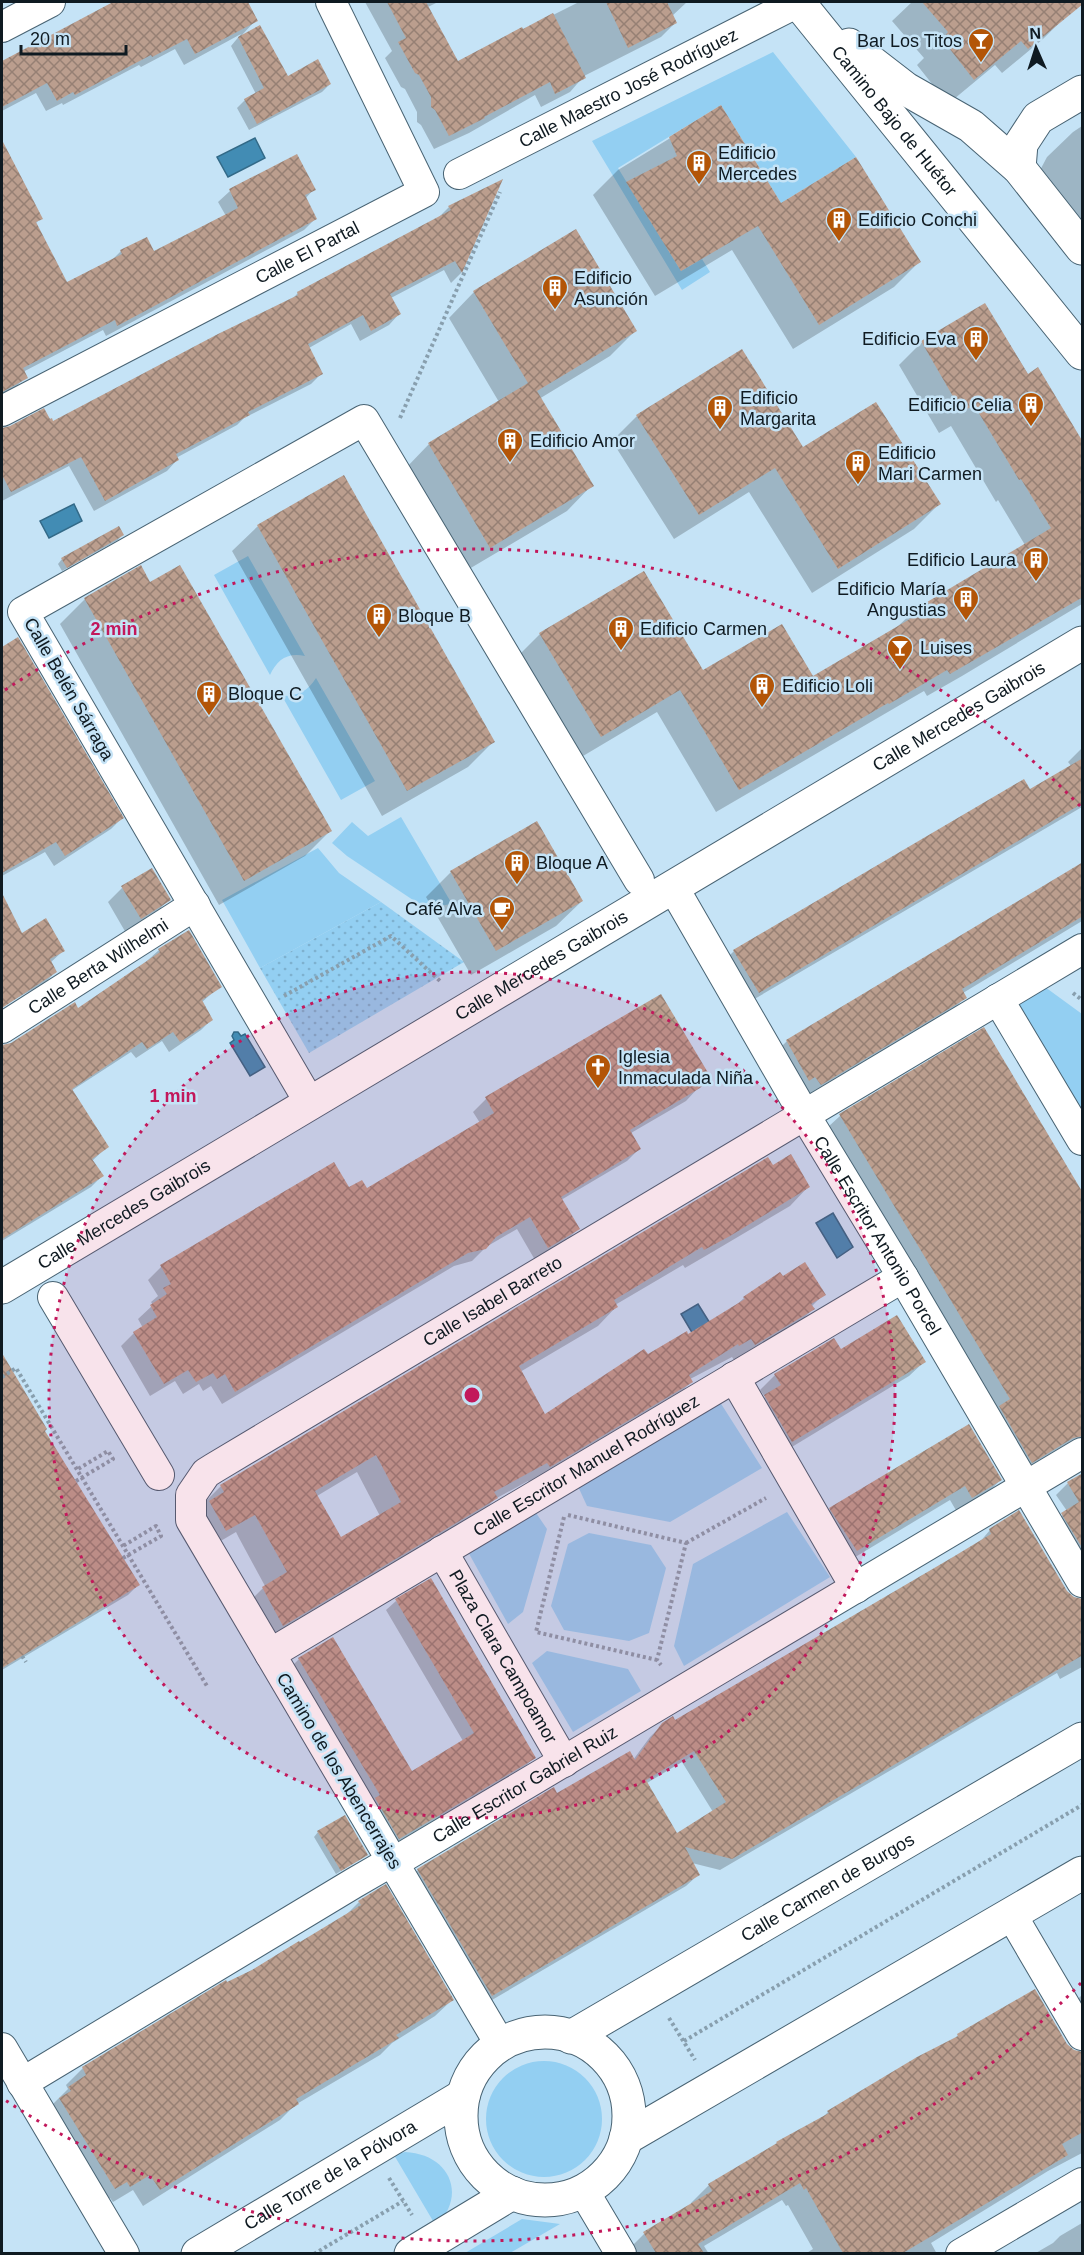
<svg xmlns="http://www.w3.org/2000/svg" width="1084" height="2255" viewBox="0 0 1084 2255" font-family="Helvetica,sans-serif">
<defs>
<pattern id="park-dots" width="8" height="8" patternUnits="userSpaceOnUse" patternTransform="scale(1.5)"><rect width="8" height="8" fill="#93cff2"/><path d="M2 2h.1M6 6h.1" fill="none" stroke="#7eb1cf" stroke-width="1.8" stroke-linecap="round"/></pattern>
<pattern id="building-cross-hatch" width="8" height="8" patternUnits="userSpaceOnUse" patternTransform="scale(1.5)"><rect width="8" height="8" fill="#bb9e8e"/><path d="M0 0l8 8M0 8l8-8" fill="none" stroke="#968074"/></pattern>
</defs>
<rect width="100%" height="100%" fill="#c5e3f6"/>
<!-- park -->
<path fill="url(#park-dots)" d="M381,902L464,962L309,1053L260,968Z"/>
<!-- garden -->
<path fill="#93cff2" d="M773,52L856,157L781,203L721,105L618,168L681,271L702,259L710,272L682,290L592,141Z
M248,556L305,656C287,652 277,660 270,675L214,575Z
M316,678L375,781L341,800L282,696C298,696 308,691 316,678Z
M401,817L452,904L425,908L347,856L332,843L352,822L368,836Z
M318,848L339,873L381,902L260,968L222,900Z
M1045,987L1082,1014V1111L1018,1003Z
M718,1399L762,1468L670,1522L587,1506L576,1482Z
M534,1510L547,1529L523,1612L508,1624L467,1550Z
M787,1512L830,1577L684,1666L674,1646L693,1564Z
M589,1533L651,1545L666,1568L649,1633L629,1641L564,1630L551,1606L568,1544Z
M547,1651L628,1669L641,1691L573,1732L532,1663Z
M486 2119a58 58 0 1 1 116 0a58 58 0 1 1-116 0Z
M405,2152C449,2154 468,2194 436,2226L394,2155Z
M522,2219L560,2224L510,2253H465Z"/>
<!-- water -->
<path fill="#428cb4" stroke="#336a88" stroke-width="1.5" d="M255,138L265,158L228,177L217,157Z
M74,504L82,521L49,538L40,521Z
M234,1032H238L241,1036L245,1034L265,1067L250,1076L230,1043L234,1040L232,1036Z
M833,1213L853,1247L837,1258L816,1223Z
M698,1304L718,1336L700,1346L681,1314Z"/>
<!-- shadow -->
<path fill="#0003" fill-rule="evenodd" d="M119,2H246L256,20L242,35L287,78L330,84L322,92L249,130L237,108L245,100L256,94L231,46L241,34L184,65L175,49L141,67L139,65L63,105L62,103L46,111L36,93L2,111V62Z
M365,2H438L428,7L457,63L579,2H687L672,16L675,23L661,37L584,76L570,92L541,107L535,95L469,133L434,149L421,125L417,122V112L405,89L401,87L385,58L392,51Z
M912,2H1078L1066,11L1068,14L1043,39L1002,73L995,65L948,104L917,65L924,58L892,21Z
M721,107L781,205L919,262L894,287L793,349L732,250L655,296L593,195L618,170Z
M1082,126V246L1037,176L1047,157L1073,132Z
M297,156L314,189L305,199L315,219L304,230L106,336L103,330L23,372L26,376L15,388L2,394V169L7,180L41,218L35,224L67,284L111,261L121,251L153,253L226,216L218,202L230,191Z
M500,182L461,273L451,283L444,270L391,298L399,314L389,325L360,341L351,324L309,348L321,374L311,384L244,418L237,425L176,458L177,460L167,471L94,511L69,466L2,501V449L289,302L298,293L438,218L449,207Z
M474,292L635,331L610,356L539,399L592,485L567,511L464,572L404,470L429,444L499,402L449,318Z
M985,305L1082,461V604L962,676L927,696L924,691L716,812L657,712L578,759L517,657L540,634L702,672L812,678L896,628L913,612L1025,545L998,500L996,502L951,426L939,433L899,365L922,342Z
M637,416L802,449L939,504L914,529L812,593L749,492L674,539L612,441Z
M258,526L493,742L468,767L382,816L232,551Z
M122,535L118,540L62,571L58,564L62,559Z
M150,584L330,831L305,856L219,905L60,624L85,599Z
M35,670L122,818L111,829L54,866L45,852L2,876V690Z
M1082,748V807L746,1004L721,964L734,951L1023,781L1029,791L1072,767L1068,762Z
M1075,868L1082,880V921L963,993L965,997L951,1012L806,1099L772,1056L787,1041Z
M451,872L582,901L556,926L471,975L426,897Z
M122,888L169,899L155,914L126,933L108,902Z
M2,897L21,936L63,951L50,963L55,972L45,983L2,1006Z
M159,950L220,986L201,1003L211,1020L201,1030L169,1052L162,1041L136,1058L131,1052L71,1091L107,1147L92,1161L102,1176L91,1187L2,1241V1062L126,980Z
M984,1030L1082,1196V1453L1020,1473L828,1127L840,1116Z
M699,1087L686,1101L631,1133L640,1148L627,1161L561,1200L578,1229L565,1242L535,1260L517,1229L486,1247L472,1261L454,1266L222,1404L211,1386L203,1391L199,1384L183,1394L175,1381L150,1396L121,1346L134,1333L143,1328L138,1319L153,1305L151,1302L158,1296L148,1280L161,1267L348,1189L366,1190L480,1123L473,1112L486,1099Z
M772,1167L808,1187L790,1206L709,1254L685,1268L683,1265L615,1305L616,1307L598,1326L520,1372L545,1416L647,1356L688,1336L733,1308L744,1298L780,1275L782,1278L824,1294L811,1307L813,1309L794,1328L736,1363L732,1357L696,1376L690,1379L691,1382L672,1401L531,1485L528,1481L495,1499L477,1517L264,1644L244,1607L265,1586L239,1538L236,1532L207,1549L202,1505L221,1486ZM357,1472L380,1516L340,1539L317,1496Z
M840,1351L924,1362L909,1376L777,1456L751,1411L765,1397L760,1390L775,1375Z
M16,1379L43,1431L138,1585L128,1595L2,1670V1387Z
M969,1426L1000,1480L986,1495L957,1512L950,1500L842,1565L816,1523L830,1509Z
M1082,1475V1580L1051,1526L1067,1511L1056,1495L1068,1483Z
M990,1530L1073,1599L1082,1601V1667L1060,1679L1057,1673L720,1870L692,1863L698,1875L686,1886L480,2007L406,1882L418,1870L557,1795L633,1760L650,1737L663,1724L675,1722L979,1543ZM682,1762L713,1812L676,1835L647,1783Z
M396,1601L534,1757L525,1767L389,1848L289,1669L299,1659L411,1773L463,1741L386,1610Z
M318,1832L366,1855L336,1874L314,1837Z
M359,1902L452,2000L435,2016L392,2043L380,2055L295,2105L280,2120L143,2206L133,2190L113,2202L110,2198L97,2205L52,2105L68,2089L66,2085L83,2068L226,1982L227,1984L299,1944L343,1918Z
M1082,1995V2153L1048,2171L931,2243L937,2254H805L813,2249L788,2205L786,2206L782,2200L704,2246L709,2254H629L627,2251L645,2233L692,2204L691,2203L709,2185L822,2118L828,2112L953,2041L958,2035L1066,2045L1072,2051L1082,2054L1080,2044L1062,2014Z
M1082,2223V2254H1034L1053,2243L1060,2236Z"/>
<!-- building -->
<path fill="url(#building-cross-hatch)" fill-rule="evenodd" d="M113,2H248L258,21L195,54L187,39L152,57L151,55L75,95L73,92L57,101L47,83L2,107V61Z
M387,2H426L458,61L522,27L523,29L553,13L586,78L555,94L550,82L484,117L485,118L449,136L435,110L431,107V97L419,75L415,73L398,42L406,38Z
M606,2H667L677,23L628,48Z
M922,2H1083V4L1028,49L1021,41L974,80L942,39L948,32Z
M260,25L288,76L318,59L331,84L257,124L244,99L264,88L238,37Z
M721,105L781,203L856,157L921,262L819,325L758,226L681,271L626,182L677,156L669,137Z
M2,140L43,219L36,222L67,282L122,254L120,250L147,237L154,251L238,208L229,189L297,154L316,190L305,195L317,219L117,326L115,320L23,368L28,378L2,392Z
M503,179L462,273L455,261L390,294L401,314L371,331L363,315L308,344L323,374L248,412L250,415L176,454L179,460L105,501L81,457L11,492L2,475V428L10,426L44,408L50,419L52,418L53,421L218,334L298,295L297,292L451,210L448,206Z
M576,229L637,331L537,391L594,486L490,548L428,443L528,383L473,291Z
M985,303L1028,374L1038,367L1083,442V597L950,674L947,670L889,704L888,703L739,790L680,690L601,737L539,633L644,571L703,670L782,624L813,676L915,616L912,611L1051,528L1021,479L1019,480L974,405L962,412L921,341Z
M742,349L803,447L876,402L941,504L838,569L775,468L699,515L636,415Z
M344,475L495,742L407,791L257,525Z
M119,526L124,535L67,568L61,558Z
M141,565L150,582L180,565L332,831L244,881L84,598Z
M18,637L124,818L65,856L56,842L2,873V647Z
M1083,758V803L759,993L733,950L1024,779L1030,789Z
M537,821L583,901L496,951L450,871Z
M1083,862V916L962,989L967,998L821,1085L815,1077L809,1081L786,1040Z
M152,868L171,900L141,919L121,886Z
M2,893L22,933L46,918L65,951L50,959L57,972L2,1008Z
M189,930L222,987L202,1000L213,1020L180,1042L173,1032L147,1049L142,1042L72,1089L109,1147L92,1159L104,1176L2,1239V1045L11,1043L75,1002L78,1008L160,952L158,949Z
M661,994L710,1076L700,1088L630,1130L641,1149L561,1197L580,1229L548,1248L530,1217L496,1237L486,1249L468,1253L235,1392L225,1374L217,1379L213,1373L196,1382L188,1370L164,1384L133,1332L157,1317L150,1305L167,1294L163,1288L171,1284L160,1265L334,1162L349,1187L362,1180L367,1188L494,1113L485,1097Z
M984,1027L1083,1193V1436L1073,1438L1032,1463L999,1406L1010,1399L839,1114Z
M791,1154L810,1187L730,1236L704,1250L702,1247L614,1300L618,1307L519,1366L545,1414L644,1349L648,1354L687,1331L688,1334L745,1299L743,1297L780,1272L783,1276L805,1262L826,1295L811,1304L815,1309L755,1345L751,1339L739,1346L738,1344L689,1375L693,1382L550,1467L547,1463L494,1492L498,1498L283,1626L262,1587L287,1572L255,1515L226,1531L209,1501L224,1492L220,1485L768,1157L773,1165ZM376,1455L401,1502L341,1537L315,1491Z
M897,1315L926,1362L792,1442L764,1395L781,1385L774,1374L834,1338L841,1349Z
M2,1353L47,1429L45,1431L140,1585L2,1668Z
M969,1424L1002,1480L972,1498L965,1486L857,1551L829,1508Z
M1083,1473V1549L1061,1513L1079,1502L1067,1482Z
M1019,1510L1067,1591L1074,1597L1083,1599V1655L732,1859L685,1847L700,1875L492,1996L417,1869L554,1787L557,1793L630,1751L635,1760L662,1723L673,1716L675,1720L953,1557L991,1534L989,1529ZM694,1751L726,1802L677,1833L646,1780Z
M431,1578L536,1758L399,1839L375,1798L380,1795L298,1658L333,1637L412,1771L474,1733L395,1599Z
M345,1815L368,1855L341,1871L317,1831Z
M386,1884L454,2000L396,2035L399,2038L296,2099L299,2104L160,2190L150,2175L130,2187L127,2182L115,2189L59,2098L71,2091L68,2087L86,2075L82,2067L226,1980L227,1982L252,1970L299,1941L300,1942L361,1905L358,1901Z
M1035,1989L1067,2044L1074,2050L1083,2052V2132L1062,2144L1068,2155L903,2253H843L806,2188L804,2190L800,2183L698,2244L704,2253H656L643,2232L712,2191L708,2184L777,2143L776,2142L829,2113L827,2111L917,2057L958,2036L957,2034Z"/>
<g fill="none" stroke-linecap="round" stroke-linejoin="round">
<defs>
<g id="street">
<path d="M2,27L50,2"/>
<path id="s1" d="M459,174L798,2"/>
<path id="s2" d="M2,411L424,192L331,2"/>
<path id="s3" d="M673,887L804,1114L903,1277L1082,1582"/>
<path d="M998,999L1082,1140"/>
<path id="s4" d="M2,1028L195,905"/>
<path d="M310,1103L23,612L364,420L639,880"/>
<path d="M53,1297L159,1475"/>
<path d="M734,1377L856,1588"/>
<path id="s5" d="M442,1551L564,1762"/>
<path id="s6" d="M270,1654L903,1277"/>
<path d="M1011,1914L1082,2035"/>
<path id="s7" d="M500,2044L191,1520V1495L206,1473L214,1468L1082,949"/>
<path d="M2,2048L124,2254"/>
<path id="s8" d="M22,2083L354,1883L392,1861L403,1857L1082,1453"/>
<path d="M583,2190L621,2254"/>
<path d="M961,2254L1082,2183"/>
</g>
<g id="secondary">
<path d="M1019,168L1021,144L1038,118L1082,92"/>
<path id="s9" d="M2,1287L1082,643"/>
<circle cx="545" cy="2116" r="84"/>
<path id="s10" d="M571,2037L1082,1739"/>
<path d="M626,2138L1082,1873"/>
<path id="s11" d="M198,2254L463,2096"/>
<path d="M411,2254L512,2193"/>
</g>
<g id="primary">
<path id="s12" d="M798,2L1082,353"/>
<path d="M849,45L906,89L971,126L1019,168L1082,248"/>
</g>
</defs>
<!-- street casing -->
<use href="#street" stroke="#486373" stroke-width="32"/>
<!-- secondary casing -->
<use href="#secondary" stroke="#486373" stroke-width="35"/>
<!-- primary casing -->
<use href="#primary" stroke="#486373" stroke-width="35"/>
<!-- path -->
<path stroke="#889fae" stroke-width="4" stroke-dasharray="3 3" stroke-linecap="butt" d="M400,418L500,192
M1073,993L1082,1000
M284,996L391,936L440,981
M2,1377L16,1368L207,1686
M568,1515L686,1543L657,1660L661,1665
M564,1517L536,1632L657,1660
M686,1543L766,1498
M22,1656L26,1662
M669,2018L695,2060
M684,2041L1082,1805
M389,2178L412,2215
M314,2254L403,2201"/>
<!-- street -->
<use href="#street" stroke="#fff" stroke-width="30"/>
<!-- secondary -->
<use href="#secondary" stroke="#fff" stroke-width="33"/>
<!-- primary -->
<use href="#primary" stroke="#fff" stroke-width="33"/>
<!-- path-bridge -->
<path stroke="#889fae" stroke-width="4" stroke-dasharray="3 3" stroke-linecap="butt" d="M76,1481L113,1459L108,1451L78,1469
M123,1558L161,1536L156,1526L123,1546"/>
</g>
<!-- distance rings -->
<circle cx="472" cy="1395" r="423" fill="#c2185b" fill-opacity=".12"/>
<g fill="none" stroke="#c2185b" stroke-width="3" stroke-dasharray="3 6">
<circle cx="472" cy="1395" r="423"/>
<path d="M1081 1983A846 846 0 0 1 5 2100M5 690A846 846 0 0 1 1081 807"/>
</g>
<!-- icons -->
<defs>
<symbol id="bar-pin" viewBox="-11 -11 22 30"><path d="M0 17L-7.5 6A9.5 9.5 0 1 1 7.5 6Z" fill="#b35507" stroke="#c5e3f6"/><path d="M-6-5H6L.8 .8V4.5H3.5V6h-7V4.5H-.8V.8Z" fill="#fff"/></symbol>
<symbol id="building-pin" viewBox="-11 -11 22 30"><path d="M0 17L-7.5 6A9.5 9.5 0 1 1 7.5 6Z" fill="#b35507" stroke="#c5e3f6"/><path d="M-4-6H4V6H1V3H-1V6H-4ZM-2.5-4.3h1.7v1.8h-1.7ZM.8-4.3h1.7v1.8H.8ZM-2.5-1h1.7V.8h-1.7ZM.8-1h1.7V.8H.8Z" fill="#fff"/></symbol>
<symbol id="cafe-pin" viewBox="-11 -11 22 30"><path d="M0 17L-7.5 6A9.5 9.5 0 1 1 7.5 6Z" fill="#b35507" stroke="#c5e3f6"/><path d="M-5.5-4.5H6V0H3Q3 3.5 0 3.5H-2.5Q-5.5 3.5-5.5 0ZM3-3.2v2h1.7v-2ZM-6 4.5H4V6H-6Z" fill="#fff"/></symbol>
<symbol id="church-pin" viewBox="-11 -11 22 30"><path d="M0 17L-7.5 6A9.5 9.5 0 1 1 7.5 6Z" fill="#b35507" stroke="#c5e3f6"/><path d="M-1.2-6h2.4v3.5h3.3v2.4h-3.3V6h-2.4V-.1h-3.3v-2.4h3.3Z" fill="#fff"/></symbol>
</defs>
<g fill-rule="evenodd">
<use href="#bar-pin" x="966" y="26" width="30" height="40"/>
<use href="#building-pin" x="684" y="148" width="30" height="40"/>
<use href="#building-pin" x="824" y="205" width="30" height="40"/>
<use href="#building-pin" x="540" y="273" width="30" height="40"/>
<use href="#building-pin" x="961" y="324" width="30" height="40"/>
<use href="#building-pin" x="1016" y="390" width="30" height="40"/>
<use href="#building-pin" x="705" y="393" width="30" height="40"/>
<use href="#building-pin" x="495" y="426" width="30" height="40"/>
<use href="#building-pin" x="843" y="448" width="30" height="40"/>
<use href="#building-pin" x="1021" y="545" width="30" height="40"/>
<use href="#building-pin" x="951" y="584" width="30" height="40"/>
<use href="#building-pin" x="364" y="601" width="30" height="40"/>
<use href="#building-pin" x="606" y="614" width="30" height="40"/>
<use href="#bar-pin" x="885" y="633" width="30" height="40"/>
<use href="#building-pin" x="747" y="671" width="30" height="40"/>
<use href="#building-pin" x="194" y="679" width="30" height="40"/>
<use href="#building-pin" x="502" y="848" width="30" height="40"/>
<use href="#cafe-pin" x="487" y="894" width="30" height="40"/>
<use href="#church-pin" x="583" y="1052" width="30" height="40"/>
</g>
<g text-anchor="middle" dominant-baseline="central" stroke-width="5" stroke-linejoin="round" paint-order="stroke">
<!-- poi labels -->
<g font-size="18" fill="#0f1a21" stroke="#c5e3f6" text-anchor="start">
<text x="962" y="41" text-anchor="end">Bar Los Titos</text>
<text x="718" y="153">Edificio<tspan x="718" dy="21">Mercedes</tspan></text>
<text x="858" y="220">Edificio Conchi</text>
<text x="574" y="278">Edificio<tspan x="574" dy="21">Asunción</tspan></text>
<text x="956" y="339" text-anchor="end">Edificio Eva</text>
<text x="740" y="398">Edificio<tspan x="740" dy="21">Margarita</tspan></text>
<text x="1012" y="405" text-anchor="end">Edificio Celia</text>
<text x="530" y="441">Edificio Amor</text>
<text x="878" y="453">Edificio<tspan x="878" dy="21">Mari Carmen</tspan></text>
<text x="1016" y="560" text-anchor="end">Edificio Laura</text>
<text x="946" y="589" text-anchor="end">Edificio María<tspan x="946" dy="21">Angustias</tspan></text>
<text x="398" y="616">Bloque B</text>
<text x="640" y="629">Edificio Carmen</text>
<text x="920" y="648">Luises</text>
<text x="782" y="686">Edificio Loli</text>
<text x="228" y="694">Bloque C</text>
<text x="536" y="863">Bloque A</text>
<text x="482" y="909" text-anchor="end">Café Alva</text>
<text x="618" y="1057">Iglesia<tspan x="618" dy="21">Inmaculada Niña</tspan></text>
</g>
<!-- street labels -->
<g font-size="18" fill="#0f1a21" stroke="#c5e3f6">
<text stroke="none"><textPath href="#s1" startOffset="190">Calle Maestro José Rodríguez</textPath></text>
<text stroke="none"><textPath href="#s12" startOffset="153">Camino Bajo de Huétor</textPath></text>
<text stroke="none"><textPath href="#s2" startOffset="344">Calle El Partal</textPath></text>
<text transform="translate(69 689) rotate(60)">Calle Belén Sárraga</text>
<text stroke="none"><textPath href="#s9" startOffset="1114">Calle Mercedes Gaibrois</textPath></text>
<text stroke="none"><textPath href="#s9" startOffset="628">Calle Mercedes Gaibrois</textPath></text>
<text stroke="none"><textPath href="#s4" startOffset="114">Calle Berta Wilhelmi</textPath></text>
<text stroke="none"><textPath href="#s9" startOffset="142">Calle Mercedes Gaibrois</textPath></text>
<text stroke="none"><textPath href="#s3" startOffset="404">Calle Escritor Antonio Porcel</textPath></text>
<text stroke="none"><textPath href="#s7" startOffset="994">Calle Isabel Barreto</textPath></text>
<text stroke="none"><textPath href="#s6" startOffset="368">Calle Escritor Manuel Rodríguez</textPath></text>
<text stroke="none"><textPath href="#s5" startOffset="122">Plaza Clara Campoamor</textPath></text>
<text transform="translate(339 1771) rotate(59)">Camino de los Abencerrajes</text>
<text stroke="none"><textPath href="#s8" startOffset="585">Calle Escritor Gabriel Ruiz</textPath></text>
<text stroke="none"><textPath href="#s10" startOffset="297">Calle Carmen de Burgos</textPath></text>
<text stroke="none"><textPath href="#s11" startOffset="154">Calle Torre de la Pólvora</textPath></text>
</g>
</g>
<circle cx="472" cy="1395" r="9" fill="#c2185b" stroke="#c5e3f6" stroke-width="3"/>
<g font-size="18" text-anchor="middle" font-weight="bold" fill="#c2185b" stroke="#c5e3f6" stroke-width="5" stroke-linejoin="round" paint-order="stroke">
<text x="114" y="635">2 min</text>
<text x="173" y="1102">1 min</text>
</g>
<!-- border -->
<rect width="1084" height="2255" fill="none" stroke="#0f1a21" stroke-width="6"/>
<!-- north arrow -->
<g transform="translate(1036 48) rotate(357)" stroke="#c5e3f6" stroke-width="4.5" paint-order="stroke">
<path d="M0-4.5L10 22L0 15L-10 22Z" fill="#0f1a21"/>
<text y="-9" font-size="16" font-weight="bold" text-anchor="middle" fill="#0f1a21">N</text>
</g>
<!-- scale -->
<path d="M21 45v9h105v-9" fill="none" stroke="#0f1a21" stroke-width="3"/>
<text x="30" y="45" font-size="18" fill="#0f1a21" stroke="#c5e3f6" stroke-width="4.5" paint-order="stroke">20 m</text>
</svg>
